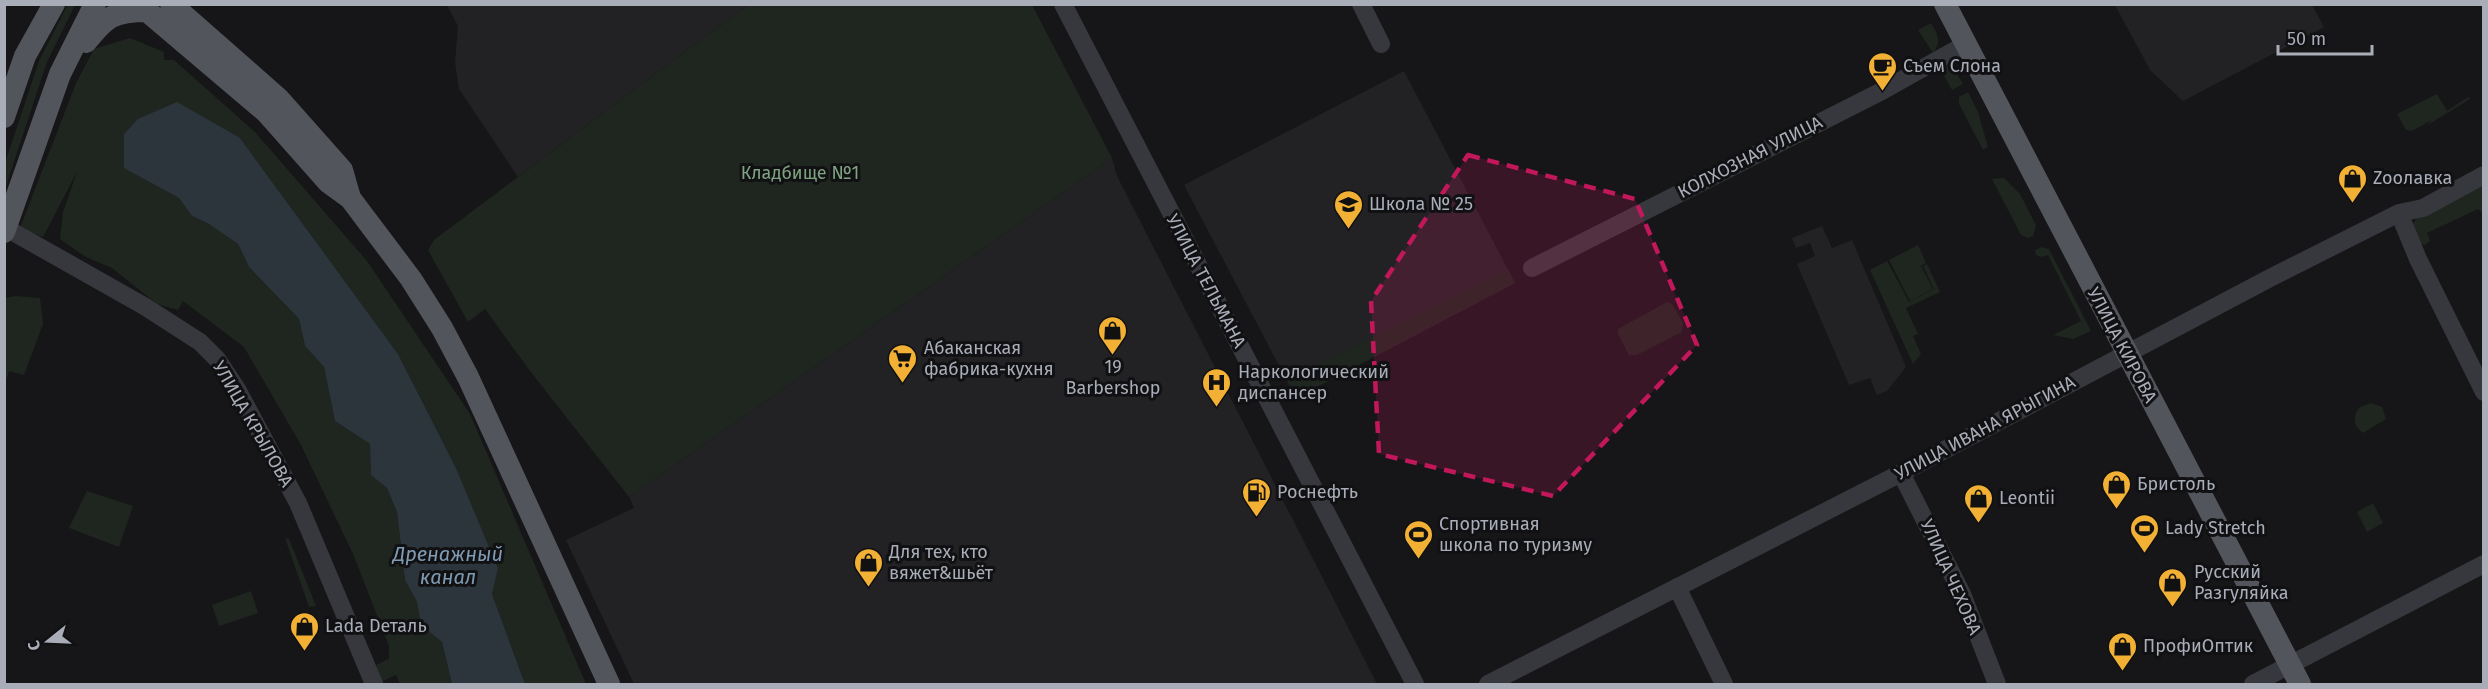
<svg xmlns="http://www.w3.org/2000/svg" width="2488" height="689" viewBox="0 0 2488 689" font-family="'Fira Sans',sans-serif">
<rect width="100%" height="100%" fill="#161618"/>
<!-- built -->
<path fill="#222225" d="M447,5H748L518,177L459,89L455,62L458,26Z
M2115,5H2312L2324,27L2183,101L2150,70Z
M1404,71L1515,283L1296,398L1184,185Z
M1112,158L1117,176L1377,684H634L566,540L634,508L629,497Z
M1822,226L1832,248L1852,240L1906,367L1887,391L1877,395L1870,378L1849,385L1797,264L1815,256L1810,243L1796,248L1792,238Z"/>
<!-- green -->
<path fill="#1e261f" d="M68,4L75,5L47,62L5,189V163L39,61Z
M748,5H1032L1112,158L629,497L530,371L485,309L468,322L428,250L434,240Z
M1931,23C1938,35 1942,41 1933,53L1918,30Z
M130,38L164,52V60H174L255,132L367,261L470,414L586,684H525L492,594L498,568L456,468L398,354L240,138L124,167L179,198L192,216L209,224L238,244L249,267L299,319L305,346L324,367L335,421L370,444L371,474L387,488L397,512L405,580L417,602L421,625L442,642L452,684H400L396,675L381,682L376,665L389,659V646L353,554L301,445L244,347L183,301L178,310L157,304L112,268L86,257L60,239L63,212L77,172L43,237L20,228L76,83L94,49Z
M1947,63L1951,64L1963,84L1952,90L1939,66Z
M1968,92L1978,112L1988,147L1983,150L1959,104V97Z
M2437,94L2447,111L2468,97L2470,99L2426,126L2432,120L2412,131L2406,130L2397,114Z
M2004,178L2020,194L2036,225L2033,236L2028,238L2021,235L1992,179Z
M2482,184L2483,213L2478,209L2427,233L2430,241L2425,245L2421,244L2412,225L2418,216Z
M1918,245L1926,263L1921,266L1933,289L1910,301L1889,260Z
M2042,247L2049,249L2091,331L2073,339L2053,335L2081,321L2048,255L2041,257L2036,255L2035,250Z
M1887,261L1909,302L1934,289L1923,266L1927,264L1940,292L1906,308L1918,334L1913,336L1921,354L1913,364L1870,270Z
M1508,269L1515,283L1296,398L1287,380Z
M15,296L40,298L43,324L24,375L9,371L5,384V298Z
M1667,302L1672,304L1683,323L1682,332L1637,355H1629L1618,334V329Z
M2371,403L2382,407L2386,419L2363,433C2353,425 2352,416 2360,407Z
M87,491L133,506L119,547L69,528Z
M2373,503L2383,523L2367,532L2357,512Z
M285,538L289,539L316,606L309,607Z
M251,591L258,613L219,626L212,605Z"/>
<!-- water -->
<path fill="#2c353c" d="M177,102L240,138L398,354L456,468L498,568L492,594L525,684H452L442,642L421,625L417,602L405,580L397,512L387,488L371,475L370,444L335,421L324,367L305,346L299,319L249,267L238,244L209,224L192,216L179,198L124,168V134L138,119Z"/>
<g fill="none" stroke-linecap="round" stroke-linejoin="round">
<!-- minor -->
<path stroke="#37383d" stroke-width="18" d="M1063,4L1415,684
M1361,4L1381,44
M2399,213L2418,259L2484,392
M6,228L144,306L200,342L217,359L238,391L298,503L374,684
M1532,268L1882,91L1966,44
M1901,473L1962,594L1997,684
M1677,587L1724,684
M1488,684L1901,473L2270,278L2399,213L2423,208L2484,175
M2253,684L2484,564"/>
<!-- major -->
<path stroke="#53555c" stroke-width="22" d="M141,4L147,11L266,112L328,182L350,198L411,279L442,328L468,377L609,684
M171,4L279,99L342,170L350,198
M1945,4L2300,684
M86,42C106,17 113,11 147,11
M4,117L25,56L54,4
M4,232L60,74L95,4"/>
</g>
<!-- marked area -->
<path fill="#c2185b" fill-opacity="0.2" stroke="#c2185b" stroke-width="4.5" stroke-dasharray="12 8" stroke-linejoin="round" d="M1468,155L1635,199L1697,345L1553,496L1379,454L1371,301Z"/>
<!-- icons -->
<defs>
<symbol id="cafe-pin" viewBox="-11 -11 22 30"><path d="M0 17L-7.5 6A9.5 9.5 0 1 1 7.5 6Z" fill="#f2b134" stroke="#111113"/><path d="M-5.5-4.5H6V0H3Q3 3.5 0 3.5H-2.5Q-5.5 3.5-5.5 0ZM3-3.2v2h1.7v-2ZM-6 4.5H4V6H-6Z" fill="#111"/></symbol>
<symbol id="shop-pin" viewBox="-11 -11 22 30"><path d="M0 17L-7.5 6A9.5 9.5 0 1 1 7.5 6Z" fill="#f2b134" stroke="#111113"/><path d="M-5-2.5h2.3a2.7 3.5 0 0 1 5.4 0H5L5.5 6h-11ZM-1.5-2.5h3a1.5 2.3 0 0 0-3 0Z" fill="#111"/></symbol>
<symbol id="school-pin" viewBox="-11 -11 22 30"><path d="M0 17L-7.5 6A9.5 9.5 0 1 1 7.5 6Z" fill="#f2b134" stroke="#111113"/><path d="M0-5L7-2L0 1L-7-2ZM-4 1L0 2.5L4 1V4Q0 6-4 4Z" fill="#111"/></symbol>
<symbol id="supermarket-pin" viewBox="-11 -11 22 30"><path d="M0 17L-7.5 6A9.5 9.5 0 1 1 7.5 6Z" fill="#f2b134" stroke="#111113"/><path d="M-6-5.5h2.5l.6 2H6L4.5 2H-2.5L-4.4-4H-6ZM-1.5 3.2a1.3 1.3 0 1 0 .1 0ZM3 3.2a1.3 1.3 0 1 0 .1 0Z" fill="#111"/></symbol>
<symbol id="hospital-pin" viewBox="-11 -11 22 30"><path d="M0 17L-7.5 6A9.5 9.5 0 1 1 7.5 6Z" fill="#f2b134" stroke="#111113"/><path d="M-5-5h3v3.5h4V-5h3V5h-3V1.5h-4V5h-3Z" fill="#111"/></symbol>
<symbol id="fuel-pin" viewBox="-11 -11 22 30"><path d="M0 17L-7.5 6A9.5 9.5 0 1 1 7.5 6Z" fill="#f2b134" stroke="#111113"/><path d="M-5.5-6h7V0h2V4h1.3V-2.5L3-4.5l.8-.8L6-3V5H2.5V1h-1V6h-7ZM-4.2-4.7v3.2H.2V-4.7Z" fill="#111"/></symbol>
<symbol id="stadium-pin" viewBox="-11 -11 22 30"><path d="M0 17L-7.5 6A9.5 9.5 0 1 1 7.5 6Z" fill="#f2b134" stroke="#111113"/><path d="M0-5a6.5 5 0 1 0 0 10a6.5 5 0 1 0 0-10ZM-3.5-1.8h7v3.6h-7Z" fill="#111"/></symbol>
</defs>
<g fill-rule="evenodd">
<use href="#cafe-pin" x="1866" y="50" width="33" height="45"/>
<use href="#shop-pin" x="2336" y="162" width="33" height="45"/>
<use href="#school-pin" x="1332" y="188" width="33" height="45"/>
<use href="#shop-pin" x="1096" y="314" width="33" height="45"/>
<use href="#supermarket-pin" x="886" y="342" width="33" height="45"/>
<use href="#hospital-pin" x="1200" y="366" width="33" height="45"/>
<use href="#shop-pin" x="2100" y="468" width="33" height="45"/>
<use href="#fuel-pin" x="1240" y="476" width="33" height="45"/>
<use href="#shop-pin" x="1962" y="482" width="33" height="45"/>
<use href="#stadium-pin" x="2128" y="512" width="33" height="45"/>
<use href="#stadium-pin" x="1402" y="518" width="33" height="45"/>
<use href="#shop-pin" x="852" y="546" width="33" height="45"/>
<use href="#shop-pin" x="2156" y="566" width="33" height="45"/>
<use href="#shop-pin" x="288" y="610" width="33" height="45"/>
<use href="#shop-pin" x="2106" y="630" width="33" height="45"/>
</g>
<g text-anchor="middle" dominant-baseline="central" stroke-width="6" stroke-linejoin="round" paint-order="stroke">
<!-- poi labels -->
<g font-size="18" fill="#a8adb8" stroke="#111113" text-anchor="start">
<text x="1903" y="66">Съем Слона</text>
<text x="2373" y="178">Zooлавка</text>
<text x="1369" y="204">Школа № 25</text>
<text x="924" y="348">Абаканская<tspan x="924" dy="21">фабрика-кухня</tspan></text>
<text x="1113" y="367" text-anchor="middle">19<tspan x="1113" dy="21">Barbershop</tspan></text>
<text x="1238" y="372">Наркологический<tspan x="1238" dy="21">диспансер</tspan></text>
<text x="2137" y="484">Бристоль</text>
<text x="1277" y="492">Роснефть</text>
<text x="1999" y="498">Leontii</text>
<text x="1439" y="524">Спортивная<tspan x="1439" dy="21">школа по туризму</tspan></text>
<text x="2165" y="528">Lady Stretch</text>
<text x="889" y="552">Для тех, кто<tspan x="889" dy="21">вяжет&amp;шьёт</tspan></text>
<text x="2194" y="572">Русский<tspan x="2194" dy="21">Разгуляйка</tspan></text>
<text x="325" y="626">Lada Dеталь</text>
<text x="2143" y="646">ПрофиОптик</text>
</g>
<!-- street labels -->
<g font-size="18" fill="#a8adb8" stroke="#111113">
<text transform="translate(1750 157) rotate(-27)">КОЛХОЗНАЯ УЛИЦА</text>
<text transform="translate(1206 281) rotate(62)">УЛИЦА ТЕЛЬМАНА</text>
<text transform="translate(2122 345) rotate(62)">УЛИЦА КИРОВА</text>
<text transform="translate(253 424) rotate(60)">УЛИЦА КРЫЛОВА</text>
<text transform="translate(1985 428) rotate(-28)">УЛИЦА ИВАНА ЯРЫГИНА</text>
<text transform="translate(1951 577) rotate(66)">УЛИЦА ЧЕХОВА</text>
</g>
<!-- park labels -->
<g font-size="18" fill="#7fa381" stroke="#111113">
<text x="800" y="173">Кладбище №1</text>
</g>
<!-- water labels -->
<g font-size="20" font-style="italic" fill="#7f9bb3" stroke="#111113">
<text x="448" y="554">Дренажный<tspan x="448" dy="23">канал</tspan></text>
</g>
</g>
<!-- border -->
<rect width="2488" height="689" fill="none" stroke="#a8adb8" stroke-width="12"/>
<!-- north arrow -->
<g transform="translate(48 641) rotate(252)" stroke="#111113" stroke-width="4.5" paint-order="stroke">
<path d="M0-4.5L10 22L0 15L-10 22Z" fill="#a8adb8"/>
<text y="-9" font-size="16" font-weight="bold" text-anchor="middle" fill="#a8adb8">С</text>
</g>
<!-- scale -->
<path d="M2278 45v9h94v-9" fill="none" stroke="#a8adb8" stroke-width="3"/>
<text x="2287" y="45" font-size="18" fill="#a8adb8" stroke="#111113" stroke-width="4.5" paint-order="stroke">50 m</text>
</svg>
